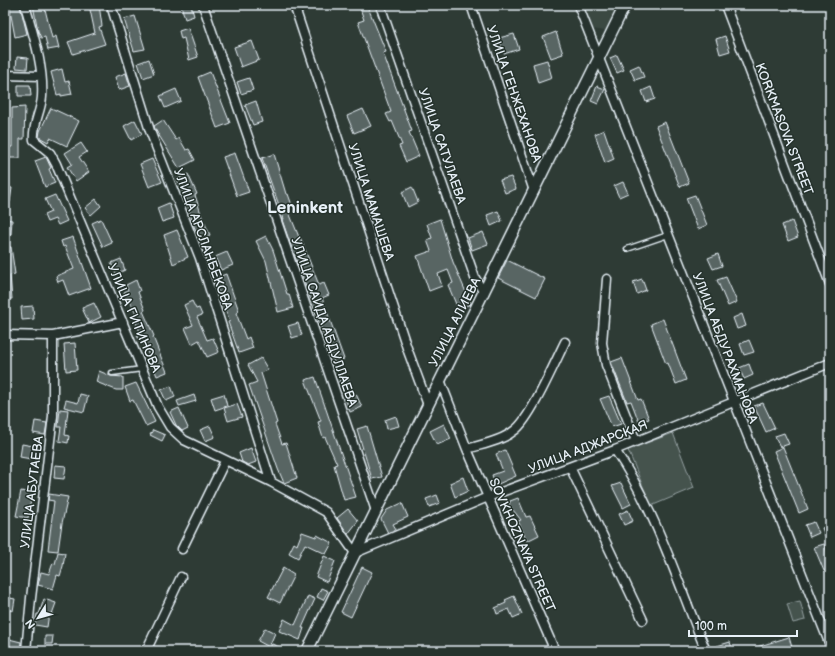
<svg xmlns="http://www.w3.org/2000/svg" width="835" height="656" viewBox="0 0 835 656" font-family="'Balsamiq Sans',sans-serif">
<rect width="100%" height="100%" fill="#2e3b35"/>
<filter id="ink" filterUnits="userSpaceOnUse"><feTurbulence type="fractalNoise" baseFrequency=".025" numOctaves="2"/><feDisplacementMap in="SourceGraphic" scale="8" xChannelSelector="R" yChannelSelector="G"/><feConvolveMatrix kernelMatrix="1 2 1 2 8 2 1 2 1" color-interpolation-filters="sRGB"/></filter>
<g filter="url(#ink)">
<!-- built -->
<path fill="#3b4843" d="M584,5H618L605,31L593,29Z"/>
<!-- green -->
<path fill="#45524e" stroke="#96a2a3" d="M673,433L694,488L651,506L628,450Z
M800,601L805,620L793,623L787,604Z"/>
<!-- building -->
<path fill="#596563" stroke="#e8f1f8" d="M9,5H20L27,34L15,37Z
M33,5H44L52,38L56,36L59,48L48,50L45,37L41,38L38,31Z
M89,5H99L102,26L99,27L105,44L73,54L68,42L95,33Z
M181,5H191L194,16L185,19Z
M359,5H367L386,52L383,53L412,131L409,132L419,156L406,162L399,146L402,145L392,121L390,122L386,114L391,112L358,22L364,20Z
M135,16L145,49L134,51L124,19Z
M188,28L198,57L189,60L184,38L181,39L179,31Z
M556,32L563,54L551,58L543,37Z
M514,34L519,49L504,54L499,38Z
M725,36L730,51L720,54L716,39Z
M252,41L259,60L241,67L234,47Z
M617,55L624,70L617,73L610,58Z
M17,57L28,58L27,69L16,68Z
M149,59L154,74L143,78L138,63Z
M547,60L552,78L538,83L533,64Z
M639,65L644,77L635,80L630,69Z
M62,69L65,82L69,81L72,94L61,96V94L57,95L51,72Z
M210,72L230,123L217,128L198,77Z
M126,73L130,86L119,90L115,77Z
M249,78L253,90L241,94L237,82Z
M18,85H30L31,96H18Z
M597,86L605,89L598,104L591,101Z
M651,87L655,99L646,102L642,91Z
M176,89L181,101L165,108L160,96Z
M256,101L262,122L253,125L245,105Z
M25,107L24,139H20V158H9V147H12V108Z
M51,108L79,121L67,146L50,138L48,142L39,137L40,131Z
M363,109L371,126L354,133L347,116Z
M135,120L142,134L131,140L124,126Z
M163,120L176,140L179,138L186,150L189,149L195,160L179,168L155,129L154,126Z
M665,122L689,183L680,187L656,126Z
M604,130L614,159L605,163L595,134Z
M81,143L87,152L79,157L89,172L76,181L67,167L72,164L65,153Z
M235,153L249,192L237,196L223,157Z
M274,154L286,194H288L293,208L288,210L299,237H300L319,285L324,283L329,295L322,298L344,359L334,363L290,243L282,220L284,219L262,158Z
M46,157L51,168L49,169L55,183L45,187L35,161Z
M152,159L162,182L149,187L140,164Z
M188,174L197,194L195,195L202,217L210,235L200,240L193,224L188,205H189L177,179Z
M511,177L516,189L505,193L500,180Z
M623,182L628,193L619,197L614,186Z
M5,187L12,188L10,202H5Z
M412,187L418,202L408,207L402,192Z
M55,195L67,221L58,225L55,219L47,222L44,215L51,212L45,199Z
M695,195L707,225L698,229L686,198Z
M96,199L101,206L91,215L85,208Z
M169,203L174,218L162,222L157,208Z
M498,211L502,221L491,226L487,215Z
M5,219L12,220L11,234H5Z
M101,219L112,243L103,247L92,223Z
M440,219L453,262L471,304L458,309L448,285L453,283L448,270L438,274L442,286L429,291L417,256L431,251L427,240L432,238L427,224Z
M792,221L798,237L788,241L782,225Z
M177,230L188,257L173,264L164,235Z
M483,232L488,244L472,250L468,238Z
M266,236L273,250L287,294H289L293,308L278,312L266,261L256,241Z
M73,237L91,288L69,296L63,280L58,282L56,276L74,269L65,246L63,247L61,241Z
M5,247H11L15,274L10,275L12,299H5Z
M227,252L233,265L221,270L215,257Z
M718,254L722,266L713,269L708,258Z
M121,259L125,270L116,274L111,263Z
M507,260L545,279L536,297L498,278Z
M226,274L239,311L236,313L246,339L249,337L253,348L239,353L228,322L230,321L213,279Z
M726,277L737,302L728,306L717,280Z
M642,279L646,290L637,294L633,282Z
M136,280L140,291L138,292L145,310L143,311L154,336L153,337L167,372L157,376L143,341L140,342L137,335L141,334L133,316L136,315L128,296L126,297L124,292L128,290L126,285Z
M192,301L196,309L199,308L202,315L197,317L207,340L213,338L219,352L207,357L199,340L192,344L185,328L193,325L184,305Z
M94,303L101,317L89,323L82,308Z
M33,306L34,319L22,320L21,307Z
M742,314L746,326L737,329L733,318Z
M663,319L686,380L676,384L668,363L666,364L651,324Z
M298,323L302,335L292,338L288,326Z
M749,340L754,352L744,355L740,344Z
M75,343L77,370L66,371L64,344Z
M261,358L268,370L261,373L277,423L275,424L282,444L286,443L297,478L284,483L278,469L249,385L257,382L248,365Z
M622,358L638,400L641,399L649,419L639,422L631,401L627,402L611,362Z
M749,364L753,375L744,379L739,368Z
M99,371L111,376L123,377V390H116L96,382Z
M315,377L356,497L344,500L334,465L337,464L325,437L323,438L318,422L321,421L305,380Z
M348,378L354,395L356,394L362,407L350,412L339,381Z
M136,383L155,422L146,426L133,400L130,401L125,387Z
M171,386L175,397L166,401L161,390Z
M80,394L88,396L84,412L64,407L66,400L78,403Z
M224,394L227,406L215,410L211,398Z
M194,395L196,401L179,406L177,401Z
M609,396L621,424L612,427L600,399Z
M763,403L775,428L766,432L754,406Z
M237,404L242,417L228,421L224,408Z
M179,408L188,428L182,431L176,425L170,412Z
M60,409L68,410L65,435L69,436L68,443L59,441L61,427H58Z
M396,416L399,426L387,429L385,420Z
M35,421L47,423L45,435L33,433Z
M444,424L451,439L437,445L430,431Z
M210,426L215,437L205,441L200,430Z
M367,426L382,477L372,479L357,429Z
M153,430L165,435L162,441L150,435Z
M784,433L789,444L780,447L775,436Z
M22,444L33,446L31,459L20,457Z
M783,447L808,509L799,513L774,451Z
M251,448L256,462L248,465L242,462L239,453Z
M505,450L516,476L496,485L492,475L503,471L496,454Z
M55,465L66,466L64,479L54,478Z
M463,477L468,491L455,497L450,483Z
M621,483L631,504L623,508L612,486Z
M21,491L32,493L28,518L16,516Z
M49,494L68,497L62,523L58,551L48,550L54,501L48,500Z
M437,495L440,503L429,507L426,499Z
M518,498L526,517L530,516L539,535L527,541L518,521L521,520L509,505L510,501Z
M402,503L408,517L393,524L396,529L388,533L381,519L387,510Z
M348,509L358,521L348,534L337,518Z
M628,510L633,521L624,525L619,514Z
M814,522L819,533L810,537L805,525Z
M830,525V548L822,528Z
M302,532L316,537L317,535L332,543L326,554L305,544L298,558L289,553L294,543L297,545Z
M824,544L830,559V569L824,571L814,547Z
M58,552L65,553L63,566L60,576L57,575L53,589L38,585L41,572L49,574L53,563L55,564Z
M324,556L335,561L327,582L316,577Z
M362,567L372,572L351,617L341,612Z
M283,568L294,575L280,603L268,597Z
M321,588L328,591L323,600L317,597Z
M308,596L315,599L302,628H304L300,640L279,631L284,619L295,625Z
M514,596L522,614L513,618L509,609L497,614L495,608L506,603L505,600Z
M5,597L15,599L13,611L5,609Z
M44,599L56,603L52,614L49,613L47,627L35,625L37,614H39Z
M265,628L275,633L269,647L258,641Z
M45,636H53L52,644H45Z
M789,637L793,651H747V650Z
M5,638L21,642L20,651H5Z
M730,642L733,651H718L717,646Z
M272,644L288,651H268Z"/>
<g fill="none" stroke-linecap="round" stroke-linejoin="round">
<defs>
<path id="service" d="M627,249L668,235
M112,373L142,369"/>
<path id="minor" d="M25,5C33,34 44,66 42,97C41,112 32,125 34,140L50,153L56,164L158,407L170,427L184,440L271,482L326,512L355,553L488,497L615,450L830,363
M111,5L150,131L200,258L271,482
M203,5L376,511
M294,5L408,351L428,405
M380,5L475,278L484,293
M471,5L534,191
M578,5L830,645
M725,5L830,284
M5,75L41,76
M607,279L602,343L606,365L636,441
M5,335L53,336L123,322
M440,380L467,449L555,651
M467,449C483,444 502,441 515,430C531,418 555,362 565,342
M615,450C655,508 679,586 706,651
M570,467L643,620
M182,549L225,461
M26,651L31,598L53,416V336
M146,651L181,577"/>
<path id="tertiary" d="M307,651L625,5"/>
</defs>
<!-- service casing -->
<use href="#service" stroke="#e8f1f8" stroke-width="7"/>
<!-- minor casing -->
<use href="#minor" stroke="#e8f1f8" stroke-width="11"/>
<!-- tertiary casing -->
<use href="#tertiary" stroke="#e8f1f8" stroke-width="13"/>
<!-- service -->
<use href="#service" stroke="#26332d" stroke-width="4"/>
<!-- minor -->
<use href="#minor" stroke="#26332d" stroke-width="8"/>
<!-- tertiary -->
<use href="#tertiary" stroke="#26332d" stroke-width="10"/>
</g>
</g>
<g text-anchor="middle" dominant-baseline="central" stroke-width="3" stroke-linejoin="round" paint-order="stroke">
<!-- street labels -->
<g font-size="13" fill="#e8f1f8" stroke="#26332d">
<text transform="translate(514 94) rotate(71)">УЛИЦА ГЕНЖЕХАНОВА</text>
<text transform="translate(784 129) rotate(69)">KORKMASOVA STREET</text>
<text transform="translate(442 146) rotate(71)">УЛИЦА САТУЛАЕВА</text>
<text transform="translate(371 202) rotate(72)">УЛИЦА МАМАШЕВА</text>
<text transform="translate(203 239) rotate(70)">УЛИЦА АРСЛАНБЕКОВА</text>
<text transform="translate(134 318) rotate(67)">УЛИЦА ГИТИНОВА</text>
<text transform="translate(324 322) rotate(71)">УЛИЦА САИДА АБДУЛЛАЕВА</text>
<text transform="translate(455 322) rotate(-63)">УЛИЦА АЛИЕВА</text>
<text transform="translate(725 348) rotate(69)">УЛИЦА АБДУРАХМАНОВА</text>
<text transform="translate(588 447) rotate(-21)">УЛИЦА АДЖАРСКАЯ</text>
<text transform="translate(32 492) rotate(-83)">УЛИЦА АБУТАЕВА</text>
<text transform="translate(522 545) rotate(66)">SOVKHOZNAYA STREET</text>
</g>
<!-- district labels -->
<g font-size="17" font-weight="bold" fill="#e8f1f8" stroke="#26332d">
<text x="305" y="208">Leninkent</text>
</g>
</g>
<!-- margin -->
<rect width="835" height="656" fill="none" stroke="#26332d" stroke-width="20"/>
<rect x="10" y="10" width="815" height="636" fill="none" stroke="#e8f1f8" stroke-width="1.5" filter="url(#ink)"/>
<!-- north arrow -->
<g transform="translate(38 618) rotate(233)" stroke="#26332d" stroke-width="3" paint-order="stroke">
<path d="M0-3L7 15L0 10L-7 15Z" fill="#e8f1f8"/>
<text y="-6" font-size="11" font-weight="bold" text-anchor="middle" fill="#e8f1f8">N</text>
</g>
<!-- scale -->
<path d="M689 630v6h108v-6" fill="none" stroke="#e8f1f8" stroke-width="2"/>
<text x="695" y="630" font-size="12" fill="#e8f1f8" stroke="#26332d" stroke-width="3" paint-order="stroke">100 m</text>
</svg>
